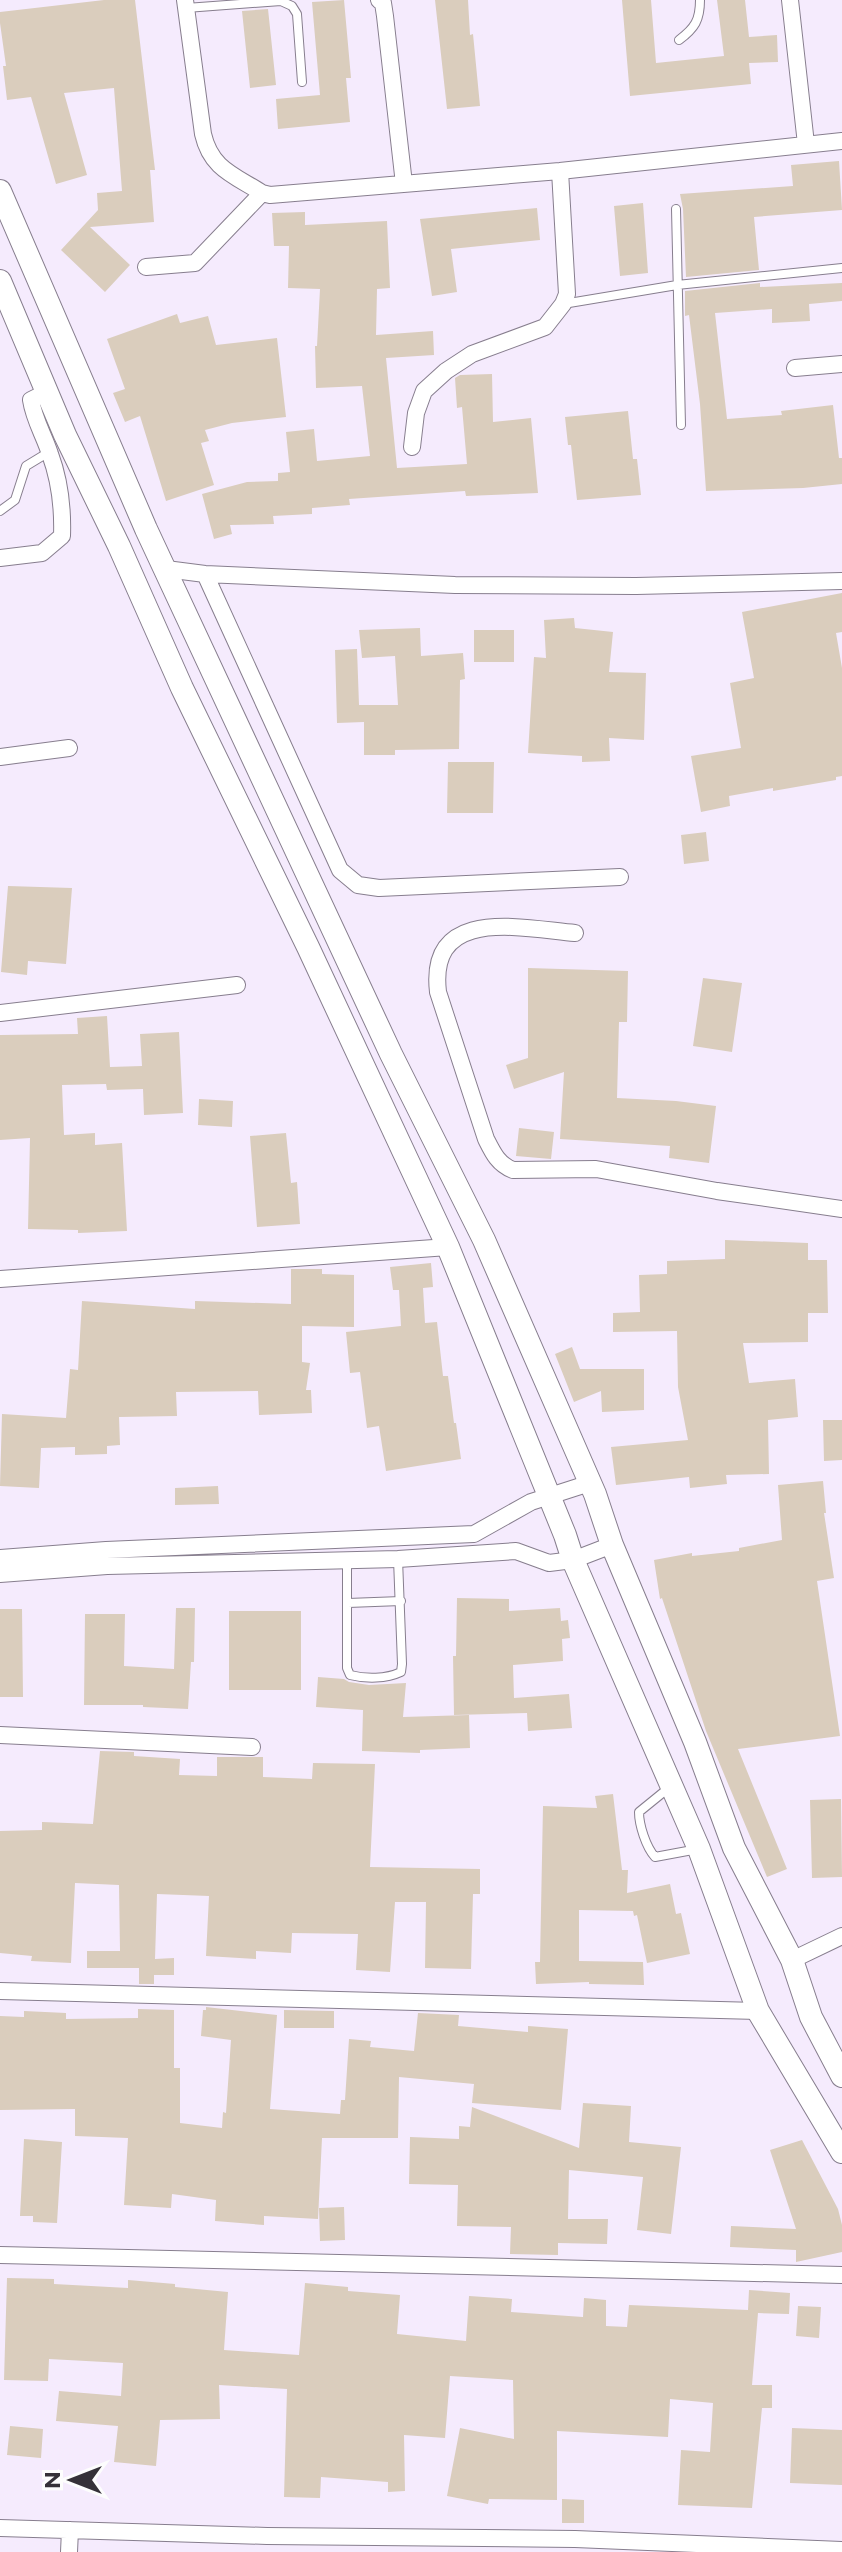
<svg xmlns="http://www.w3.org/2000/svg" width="842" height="2552" viewBox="0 0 842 2552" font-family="Montserrat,sans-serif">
<rect width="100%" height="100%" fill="#f5ebfd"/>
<!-- building -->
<path fill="#dacdbd" d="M104,0H135L155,170H150L154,222L90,227L130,265L105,292L61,250L98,210L97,193L122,191L114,88L64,93L87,175L56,184L31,97L7,100L3,66H6L0,23V12Z
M344,0L351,78H346L350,122L278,129L276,99L320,95L312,2Z
M435,0H468L470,35L473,34L480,106L447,109Z
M622,0H651L656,63L724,56L717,0H745L749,37L777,35L778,62L749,63L751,84L630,96Z
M268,9L276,85L250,88L242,11Z
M839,161L842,210L754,217L759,270L686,277L683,209L680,194L793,186L791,165Z
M643,203L648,273L620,276L614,206Z
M537,208L540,240L451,249L457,292L432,296L420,219Z
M305,212V225L387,221L390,288L377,289L376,335L433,331L434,355L386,358L397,468L467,464L462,407L457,408L455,378L460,375L492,374L493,422L531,418L538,493L466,496L465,491L349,499L350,505L312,508V514L273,516L274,524L230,525L232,534L214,539L202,494L247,482L278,481V473L290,472L286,432L314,429L317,461L370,456L362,386L316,388L315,346H317L320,289L288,288L289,246H274L272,213Z
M760,283V287L842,283V301L809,304L810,321L772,323V309L715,313L727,419L782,415L781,411L833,405L839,458H842V484L803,488L706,491L700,404L689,315L685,316V291Z
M177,314L180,323L208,316L216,345L277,338L286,417L232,423L205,430L209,441L201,443L214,485L166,501L140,416L125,422L113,393L125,389L107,339Z
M628,411L633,459H637L641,495L577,500L571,445H568L565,417Z
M842,593V632L836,633L842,668V776L836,777V780L773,791V788L729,796L730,806L701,812L691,756L741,748L730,683L754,678L742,612Z
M574,618L575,628L613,632L609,672L646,673L644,740L609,738L610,761L582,762V756L528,753L534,657L546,658L544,620Z
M420,628L421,656L463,653L465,679L460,680L459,749L395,750V755H364V722L337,723L335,650L357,649L359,705H398L395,656L362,658L359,630Z
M474,630H514V662H474Z
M448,762H494L493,813H447Z
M706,832L709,861L684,864L681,835Z
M8,886L72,888L66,964L28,961L27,975L1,972Z
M528,968L628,971L627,1022H619L617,1098L676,1101L716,1106L709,1163L669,1158L670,1146L560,1139L564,1072L514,1089L506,1065L528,1058Z
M703,978L742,983L732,1052L693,1046Z
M107,1016L110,1067L142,1066L140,1034L179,1032L183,1113L144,1115L143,1089L107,1090L106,1084L62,1085L64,1135L95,1133V1145L122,1143L127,1231L78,1233V1230L28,1229L30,1138L0,1140V1035L78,1034L77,1018Z
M199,1099L233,1101L232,1127L198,1125Z
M519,1128L554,1132L551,1159L516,1156Z
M286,1133L291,1183L297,1182L300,1224L257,1227L250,1136Z
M725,1240L808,1243V1260H827L828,1313H808V1342L743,1343L749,1383L795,1379L798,1417L768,1420L769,1474L726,1475L727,1484L690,1488L689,1477L616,1485L611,1447L688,1440L678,1387L677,1331L613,1332V1313L640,1312L639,1275L667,1274V1261L725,1259Z
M431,1263L433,1287L423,1288L425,1323L437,1322L443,1376H448L454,1423H456L461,1459L386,1471L379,1426L367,1428L360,1372L350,1373L346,1332L401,1326L399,1290H393L390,1267Z
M291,1269H322V1274L354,1275V1327L302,1326V1362L310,1363L306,1390H311L312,1413L259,1415L258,1391L176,1392L177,1416L119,1417L120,1445L107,1446V1454L75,1455V1447L41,1448L39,1488L0,1486L2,1414L66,1418L70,1369L78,1370L82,1301L195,1309V1301L291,1304Z
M572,1347L580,1369H644V1410L602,1412L601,1391L574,1402L555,1354Z
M823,1420H842V1460L824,1461Z
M823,1481L826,1513H824L834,1578L817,1581L840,1736L738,1749L787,1869L767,1877L706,1731L662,1598L660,1599L654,1560L692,1553V1556L739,1551V1548L782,1540L778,1485Z
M218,1486L219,1504L175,1505V1488Z
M457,1598L509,1599V1611L560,1608L561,1621L568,1620L570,1638L562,1639L563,1661L513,1665L514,1698L569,1694L572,1728L528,1731L527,1713L454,1715L453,1656H456Z
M176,1608H195L194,1662H191L188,1709L143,1707V1705H84L85,1614H125L124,1666L174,1669Z
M0,1609H22L23,1697H0Z
M229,1611H301V1690H229Z
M318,1677L344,1679L349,1682L369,1685L406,1683L403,1717L469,1715L470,1748L420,1750V1753L362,1751L363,1710L316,1707Z
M100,1751L134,1752V1756L180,1759L179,1775L217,1776V1757H263V1777L312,1779L313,1763L375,1764L370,1867L480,1869V1894H473L471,1969L425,1968L426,1902H395L390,1972L356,1970L358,1934L292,1933L291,1953L256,1951V1959L206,1956L209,1896L157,1894L155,1959L174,1958V1975H154V1984H139V1968H87V1951H120L119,1885L75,1883L71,1963L31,1961L32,1956L0,1953V1831L42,1830V1822L93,1824Z
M613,1794L622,1870H628L627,1893L670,1884L676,1914L681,1913L690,1954L647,1963L637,1915L634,1916L633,1911L579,1910V1961L643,1962L644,1985L589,1984V1982L536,1984L535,1962H540L543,1806L597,1808L595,1796Z
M841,1799L842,1877L812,1878L810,1800Z
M206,2007L277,2015L270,2109L340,2114L341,2100H345L349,2039L371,2041L370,2047L414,2051L418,2013L459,2015L458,2026L528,2032V2026L568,2029L561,2110L472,2103L474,2084L399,2077L398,2138H322L318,2219L264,2216V2225L215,2221L216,2200L172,2194L171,2208L124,2205L128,2138L75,2136V2109L0,2110V2016L24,2017V2011L66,2013V2019L138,2018V2009L174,2010V2068H180V2123L222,2128L223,2112L226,2113L231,2040L201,2036L203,2010H206Z
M284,2010L334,2011V2028H284Z
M583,2103L631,2106L629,2142L681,2147L671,2234L637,2230L643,2177L569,2170L568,2219H608L607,2244L558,2243V2255L510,2254L511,2227L457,2226L458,2185L409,2184L410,2137L459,2139V2126L470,2127L472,2107L579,2148Z
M24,2139L62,2142L57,2223L33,2222V2216H20Z
M802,2140L838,2209L842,2225V2252L796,2262V2250L730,2247L731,2226L796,2229L770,2150Z
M344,2207L345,2240L320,2241L319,2208Z
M7,2278L54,2279V2284L128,2288V2280L175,2284V2287L228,2292L224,2350L299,2355L305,2283L348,2287V2291L400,2295L397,2334L466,2341L469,2296L512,2299L511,2312L583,2317L584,2298L606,2300V2326L627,2327L629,2305L748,2310L749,2290L790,2293L789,2314L758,2313L752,2385H772V2408H762L752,2508L678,2505L681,2450L710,2452L713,2403L670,2399L668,2437L557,2431V2500L489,2499L488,2504L447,2496L460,2428L514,2439L513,2380L450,2376L445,2438L404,2435L405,2491L388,2492V2482L321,2477L320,2498L284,2497L287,2389L219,2385L220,2419L160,2420L156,2466L114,2462L118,2426L56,2421L59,2391L121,2396L123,2363L49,2359L48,2381L4,2380Z
M798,2306L821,2307L819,2338L796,2336Z
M10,2426L43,2429L41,2458L7,2455Z
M792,2428L842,2430V2485L790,2483Z
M562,2499L584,2500V2523H562Z"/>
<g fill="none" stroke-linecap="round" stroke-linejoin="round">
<defs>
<path id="lane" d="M186,8L281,1L292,6L297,14L302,82
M679,40C695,28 700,20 700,0
M676,209L681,425
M563,304L677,285L842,268
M0,511L15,500L26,466L49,452
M347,1561V1668L350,1675C366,1679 386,1679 401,1672L402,1664L398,1559
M348,1603L401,1601
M671,1786L639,1812C639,1825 646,1847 655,1857L698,1849"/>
<path id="street" d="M185,0L203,134C211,169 234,175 262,193L270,195L560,171L842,141
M379,0L383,3L385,16L404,184
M790,0L806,144
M146,267L195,263L262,193
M795,368L842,364
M412,447L416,413L424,391L446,371L472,354L545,327L563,304L567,294L560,171
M0,558L42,553L62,536C63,507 60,481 50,454C44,435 34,420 31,400L47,392
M166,569L205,574L455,585L636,586L842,581
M205,574L340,870L358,885L379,888L620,877
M0,757L69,748
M575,933C520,928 428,906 438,992L486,1139C493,1153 498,1164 513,1170L596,1169L717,1191L842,1209
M0,1013L237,985
M0,1279L448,1247
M0,1558L106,1550L474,1534L531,1502L590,1483
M0,1574L107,1566L398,1559L516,1551L549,1563L573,1560L612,1545
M0,1735L252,1747
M792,1960L842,1936
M0,1991L758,2011
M0,2255L842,2275
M0,2528L267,2536L575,2539L842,2550
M69,2552L70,2530"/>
<path id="secondary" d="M0,191L146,529L391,1054L484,1240L595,1494L612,1545L695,1742L734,1848L792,1960L811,2017L842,2076
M0,281L65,435L119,546L182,688L308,947L448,1247L565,1535L573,1560L699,1849L758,2011L842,2152"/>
</defs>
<!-- lane casing -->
<use href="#lane" stroke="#877e8e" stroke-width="10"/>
<!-- street casing -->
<use href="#street" stroke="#877e8e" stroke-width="18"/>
<!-- secondary casing -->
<use href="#secondary" stroke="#877e8e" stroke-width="24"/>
<!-- lane -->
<use href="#lane" stroke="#fff" stroke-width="8"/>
<!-- street -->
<use href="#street" stroke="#fff" stroke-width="16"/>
<!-- secondary -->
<use href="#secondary" stroke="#fff" stroke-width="22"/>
</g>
<!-- north arrow -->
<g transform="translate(72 2480) rotate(270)" stroke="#fdfdfd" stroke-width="6" paint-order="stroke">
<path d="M0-6L14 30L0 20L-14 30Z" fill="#353138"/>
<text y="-12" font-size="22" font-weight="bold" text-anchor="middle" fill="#353138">N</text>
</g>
</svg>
